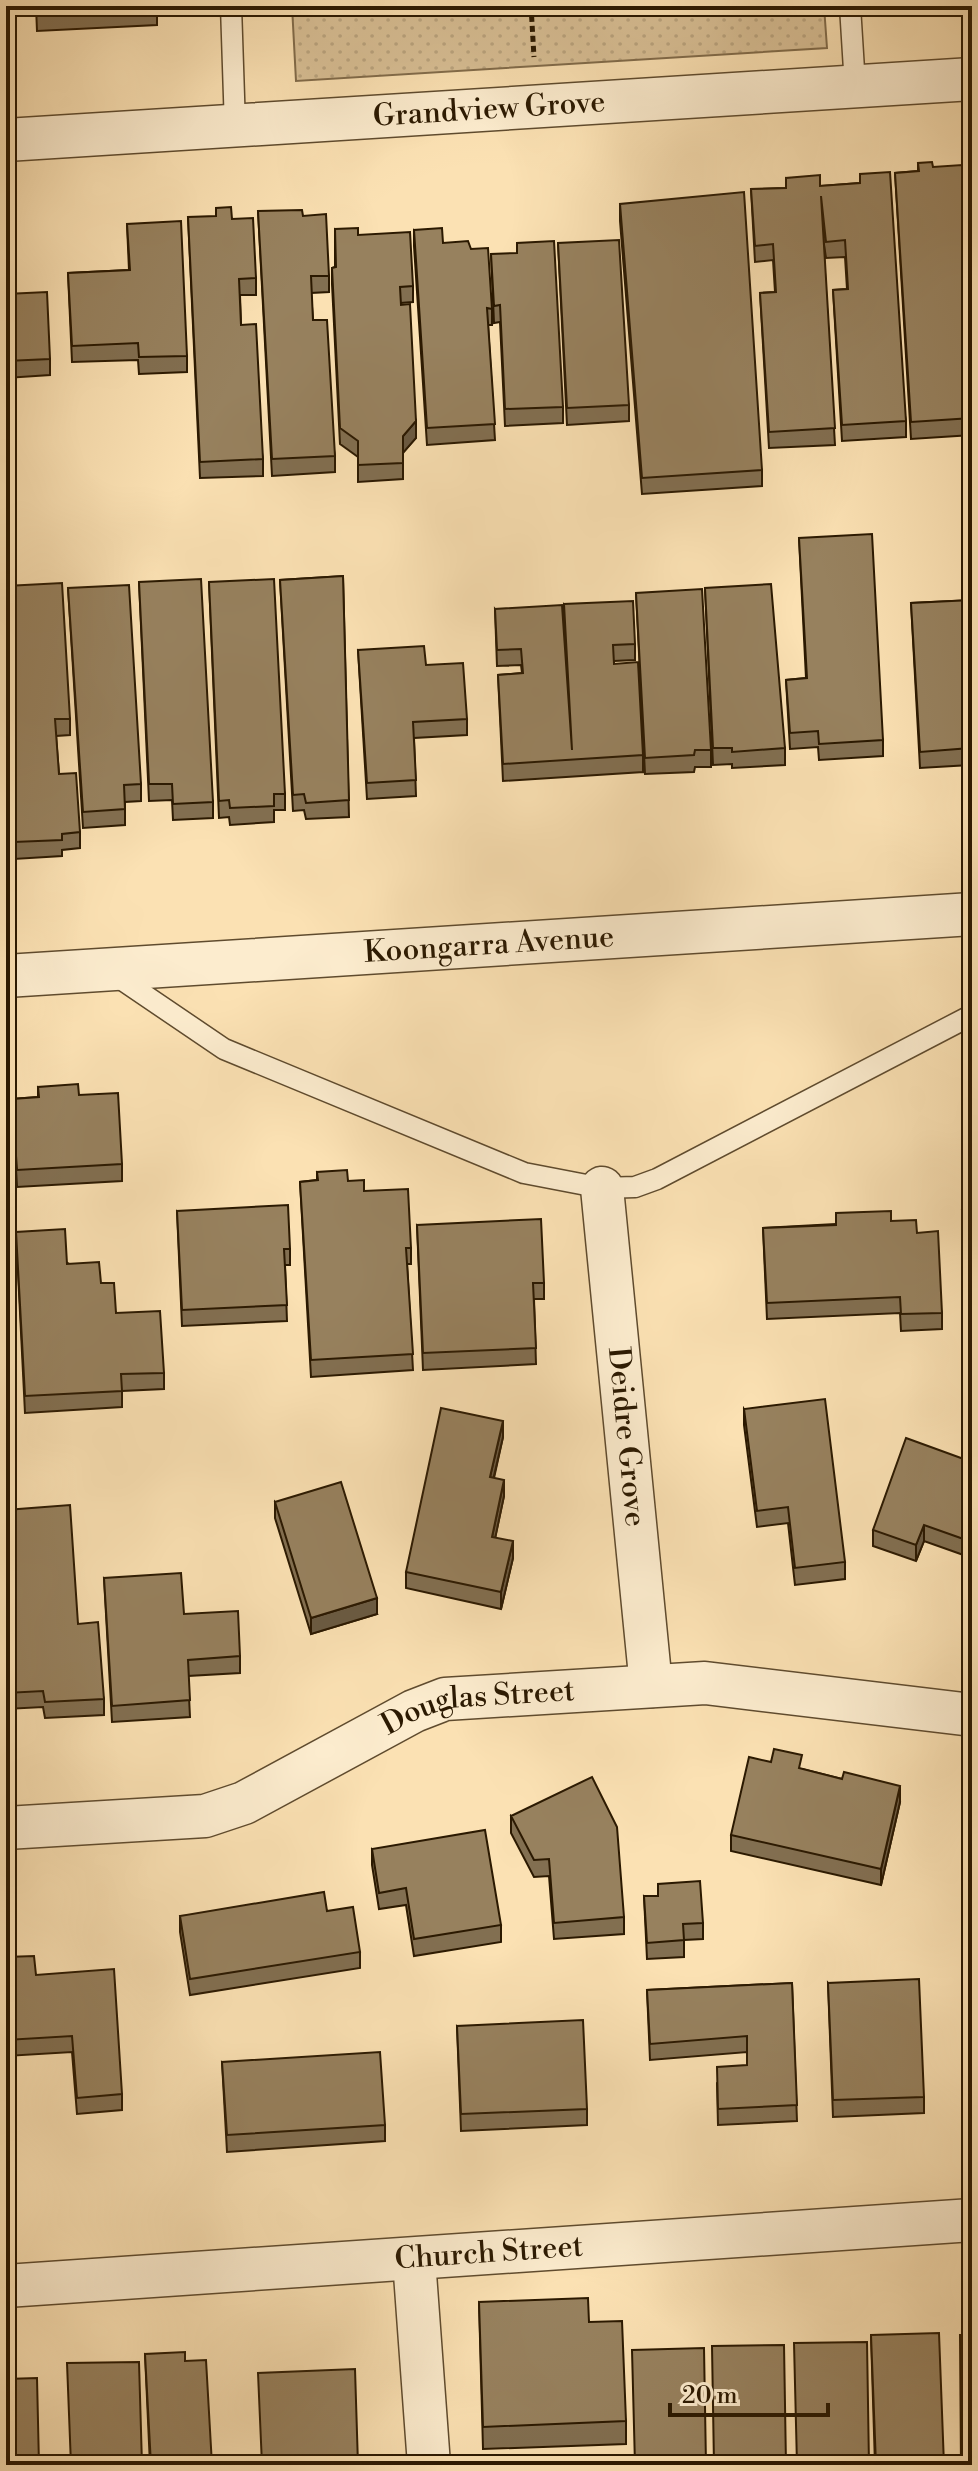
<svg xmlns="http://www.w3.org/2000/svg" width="978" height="2471" viewBox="0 0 978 2471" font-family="'Libre Bodoni',serif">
<defs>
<pattern id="park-dots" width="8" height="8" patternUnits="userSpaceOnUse" patternTransform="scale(2)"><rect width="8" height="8" fill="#d8bf95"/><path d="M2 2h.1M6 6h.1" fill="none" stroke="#baa47f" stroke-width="1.8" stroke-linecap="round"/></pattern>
</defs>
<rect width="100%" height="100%" fill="#fbe1b3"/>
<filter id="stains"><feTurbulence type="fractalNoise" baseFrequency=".0025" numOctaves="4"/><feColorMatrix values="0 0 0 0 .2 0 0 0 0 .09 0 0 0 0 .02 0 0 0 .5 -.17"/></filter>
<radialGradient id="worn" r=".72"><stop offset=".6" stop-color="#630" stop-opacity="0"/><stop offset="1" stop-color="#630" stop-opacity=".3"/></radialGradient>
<!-- park -->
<path fill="url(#park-dots)" stroke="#826c4b" stroke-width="2" d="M292,6H824L827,48L296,81Z"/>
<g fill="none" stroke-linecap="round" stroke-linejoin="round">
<defs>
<path id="lane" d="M231,6L235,127
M850,6L855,86
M115,975L224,1049L524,1173L602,1188L635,1187L657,1179L972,1015"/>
<g id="street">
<path id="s1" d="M6,140L972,79"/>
<path id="s2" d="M6,976L972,914"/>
<path id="s3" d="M602,1188L651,1686"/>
<path id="s4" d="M6,1828L205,1816L244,1803L414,1711L445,1699L705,1683L972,1715"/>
<path d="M414,2260L429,2465"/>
<path id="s5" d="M6,2286L972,2220"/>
</g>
</defs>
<!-- lane casing -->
<use href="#lane" stroke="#5f4b2e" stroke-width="23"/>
<!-- street casing -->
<use href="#street" stroke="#5f4b2e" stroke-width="45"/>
<!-- path -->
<path stroke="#2b1901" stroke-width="5" stroke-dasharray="6 4" stroke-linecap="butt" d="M531,6L534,57"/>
<!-- lane -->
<use href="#lane" stroke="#fcecce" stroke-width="20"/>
<!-- street -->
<use href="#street" stroke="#fcecce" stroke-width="42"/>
</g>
<!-- wall -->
<path fill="#826f51" stroke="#2b1901" stroke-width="2" d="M36,6H157V25L37,31Z
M918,163L972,311V435L911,439L895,173L918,171Z
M860,174L906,421V437L842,441L833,290L847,289L845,257L826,258L823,238L835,445L769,448L760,293L775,292L773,260L755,262L751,189L786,188V178L820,186L860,183Z
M620,204L762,470V486L642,494L620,221Z
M258,211L303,216L329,276V292L311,293L313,320L335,456V472L272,476Z
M188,217L232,219L256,278V295H240L241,325L263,459V476L200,478Z
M127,224L187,356V372L139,374L138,360L72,362L68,273L129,270Z
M335,229L358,235L413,286V302L401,303L416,438L403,452V479L358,482V457L340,444L332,284V268L335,267Z
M414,230L443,243L492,309V325H488L495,440L427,445L414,246Z
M558,243L629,405V421L567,425Z
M491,254L563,407V423L505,426L500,322L494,323Z
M6,294L50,359V375L6,378Z
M799,538L883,740V756L819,760L818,747L790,749L786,680L806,678Z
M343,576L349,817L306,819L304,810L293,811L280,580Z
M139,582L213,802V818L173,820L172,800L149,801Z
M209,582L285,794V810H274V822L230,825L229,817L219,818Z
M6,586L70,719V735L56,736L59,774L80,832V848L62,850V856L14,859L6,728Z
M68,588L141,784V801L125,802V825L83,828Z
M705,588L785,748V765L732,768V764L713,765Z
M636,593L711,750V767H695L694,772L645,774Z
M972,600V710H968L970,765L920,768L911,603Z
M564,604L635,644V660L614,661V664L643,755V772L503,781L498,675L522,673L521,665L497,666L495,609L568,695Z
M358,650L426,665L467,719V735L414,738L416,796L367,799Z
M6,807L8,842V859H6Z
M38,1087L79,1095L122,1164V1181L17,1187L12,1099L38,1097Z
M972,1156V1227L962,1225V1209Z
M317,1172L348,1181L364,1191L411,1248V1264H407L413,1370L311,1377L300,1182L317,1180Z
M177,1211L290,1249V1265H285L287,1321L182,1326Z
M6,1221L16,1383V1399L6,1400Z
M891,1221L917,1233L942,1313V1329L901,1331L900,1313L767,1319L763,1228Z
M417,1225L544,1283V1299H534L536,1364L423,1370Z
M16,1232L101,1283L116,1313L164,1373V1389L122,1391V1407L25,1413Z
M744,1409L845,1562V1579L795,1585L788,1523L757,1527L744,1425Z
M503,1437L494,1478L504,1496L495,1538L513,1558L501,1609L406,1588V1572Z
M972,1462V1558L924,1541L916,1561L873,1546V1530Z
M275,1502L377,1614L311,1634L275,1518Z
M6,1510L78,1624L104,1699V1715L45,1718L43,1707L6,1709Z
M104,1578L184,1614L240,1656V1673L188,1676L190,1717L112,1722Z
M802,1769L842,1779L900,1802L881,1885L731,1851V1835Z
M511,1816L624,1917V1934L554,1939L549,1876L534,1877L511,1833Z
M372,1849L501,1925V1942L414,1956L406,1905L379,1909L372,1865Z
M644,1896L703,1923V1939L684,1940V1957L647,1959Z
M327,1911L360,1952V1968L190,1995L180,1932V1916Z
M6,1957L122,2094V2110L77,2114L72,2052L6,2056Z
M792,1983L797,2121L718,2125L717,2083L747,2065V2052L650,2060L647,1990Z
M828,1983L924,2097V2113L833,2117Z
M457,2026L587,2109V2125L461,2131Z
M222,2062L385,2125V2141L227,2152Z
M479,2302L589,2322L626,2421V2444L483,2449Z
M871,2335L944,2465H875Z
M145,2354L185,2361L212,2465H150Z"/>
<!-- shaded-wall -->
<path fill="#6a5a42" stroke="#2b1901" stroke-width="2" d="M416,421V438L403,453V436Z
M503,1421V1437L490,1493V1477Z
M504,1480V1496L492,1553V1537Z
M924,1525V1541L916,1561V1545Z
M513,1541V1558L501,1609V1592Z
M377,1598V1614L311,1634V1618Z
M900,1786V1802L881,1885V1869Z"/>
<!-- building -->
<path fill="#97815e" stroke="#2b1901" stroke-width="2" d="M37,6H157V8L37,14Z
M932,162L933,167L962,165L972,311V418L911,422L895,173L919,171L918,163Z
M890,172L906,421L842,425L833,290L848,289L845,240L826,242L821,196L835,428L769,432L760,293L776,292L773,244L755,246L751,189L786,188V178L820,175V186L860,183V174Z
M744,192L762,470L642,478L620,204Z
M231,207L232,219L253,218L256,278L239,279L241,325L256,324L263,459L200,462L188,217L216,216V208Z
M302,210L303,216L326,214L329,276H311L313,320H327L335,456L272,459L258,211Z
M181,221L187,356L139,357L138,343L72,346L68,273L130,270L127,224Z
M358,228V235L410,232L413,286L400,287L401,305L410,304L416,421L403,436V463L358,465V441L340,428L332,268L336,267L335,229Z
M442,228L443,243L468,241L471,249L488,248L492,309L487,308L495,424L427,428L414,230Z
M619,240L629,405L567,408L558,243Z
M554,241L563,407L505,409L500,305L494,306L491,254L517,253V243Z
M47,292L50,359L6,361V294Z
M872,534L883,740L819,744L818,731L790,733L786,680L807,678L799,538Z
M343,576L349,800L306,803L304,794L293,795L280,580Z
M201,579L213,802L173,804L172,784H149L139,582Z
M274,579L285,794H274V806L230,808L229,800L219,801L209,582Z
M62,583L70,719H55L59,774L76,773L80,832L62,834V840L14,842L6,712V586Z
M771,584L785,748L732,752V748H713L705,588Z
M129,585L141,784L124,785L125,809L83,812L68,588Z
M702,589L711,750H695L694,755L645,758L636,593Z
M972,600V694H967L970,748L920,752L911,603Z
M633,601L635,644L613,645L614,664L638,662L643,755L503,764L498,675L523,673L521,649L497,650L495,609L562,605L572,750L564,604Z
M424,646L426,665L463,663L467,719L413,722L416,780L367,783L358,650Z
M6,807L8,842L6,843Z
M78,1084L79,1095L118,1093L122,1164L17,1170L12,1099L39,1097L38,1087Z
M972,1156V1211L962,1209Z
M347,1170L348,1181L364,1180V1191L408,1189L411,1248H406L413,1354L311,1360L300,1182L318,1180L317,1172Z
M288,1205L290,1249H284L287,1305L182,1310L177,1211Z
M891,1211V1221L916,1220L917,1233L938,1231L942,1313L901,1314L900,1297L767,1303L763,1228L836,1225V1213Z
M541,1219L544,1283H533L536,1348L423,1353L417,1225Z
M6,1221L16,1383L6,1384Z
M65,1229L67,1264L99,1262L101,1283H114L116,1313L160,1311L164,1373L121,1374L122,1391L25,1396L16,1232Z
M825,1399L845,1562L795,1568L788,1507L757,1511L744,1409Z
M441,1408L503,1421L490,1477L504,1480L492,1537L513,1541L501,1592L406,1572Z
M906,1438L972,1462V1542L924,1525L916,1545L873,1530Z
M341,1482L377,1598L311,1618L275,1502Z
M70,1505L78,1624L98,1622L104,1699L45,1702L43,1691L6,1693V1510Z
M181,1573L184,1614L238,1611L240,1656L188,1660L190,1700L112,1706L104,1578Z
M774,1749L802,1755L799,1768L842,1779L844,1772L900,1786L881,1869L731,1835L749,1757L771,1762Z
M592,1777L617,1827L624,1917L554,1923L549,1859L534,1860L511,1816Z
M485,1830L501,1925L414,1939L406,1888L379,1893L372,1849Z
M700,1881L703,1923L683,1924L684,1940L647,1943L644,1896H658V1884Z
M324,1892L327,1911L353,1907L360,1952L190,1979L180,1916Z
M34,1956L36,1975L114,1969L122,2094L77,2098L72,2036L6,2040V1957Z
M919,1979L924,2097L833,2100L828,1983Z
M792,1983L797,2105L718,2109L717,2067L747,2065V2036L650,2044L647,1990Z
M583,2020L587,2109L461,2114L457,2026Z
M380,2052L385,2125L227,2135L222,2062Z
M588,2298L589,2322L622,2321L626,2421L483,2427L479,2302Z
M939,2333L944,2465H876L871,2335Z
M960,2335H972V2465H961Z
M867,2342L869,2465H797L794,2343Z
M784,2345L786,2465H714L712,2346Z
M704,2348L706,2465H635L632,2350Z
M185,2352V2361L206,2360L212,2465H151L145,2354Z
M139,2362L142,2465H71L67,2363Z
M355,2369L358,2465H262L258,2373Z
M37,2378L39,2465H6V2379Z"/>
<g text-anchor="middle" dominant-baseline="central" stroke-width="8" stroke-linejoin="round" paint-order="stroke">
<!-- street labels -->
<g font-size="30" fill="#2b1901" stroke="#fcecce">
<text stroke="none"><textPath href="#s1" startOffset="484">Grandview Grove</textPath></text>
<text stroke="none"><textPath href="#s2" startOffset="484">Koongarra Avenue</textPath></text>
<text stroke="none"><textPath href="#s3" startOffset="250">Deidre Grove</textPath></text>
<text stroke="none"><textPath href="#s4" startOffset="498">Douglas Street</textPath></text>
<text stroke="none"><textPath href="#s5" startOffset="484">Church Street</textPath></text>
</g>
</g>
<!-- margin -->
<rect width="978" height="2471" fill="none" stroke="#fbe1b3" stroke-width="32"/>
<rect x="8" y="8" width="962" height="2455" fill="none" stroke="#2b1901" stroke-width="4"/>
<rect x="16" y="16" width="946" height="2439" fill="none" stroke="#2b1901" stroke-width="2"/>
<!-- scale -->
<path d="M670 2403v12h158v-12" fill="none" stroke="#2b1901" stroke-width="4"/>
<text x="682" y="2403" font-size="24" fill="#2b1901" stroke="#fcecce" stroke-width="6" paint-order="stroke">20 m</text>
<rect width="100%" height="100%" filter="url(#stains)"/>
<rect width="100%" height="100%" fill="url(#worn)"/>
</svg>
